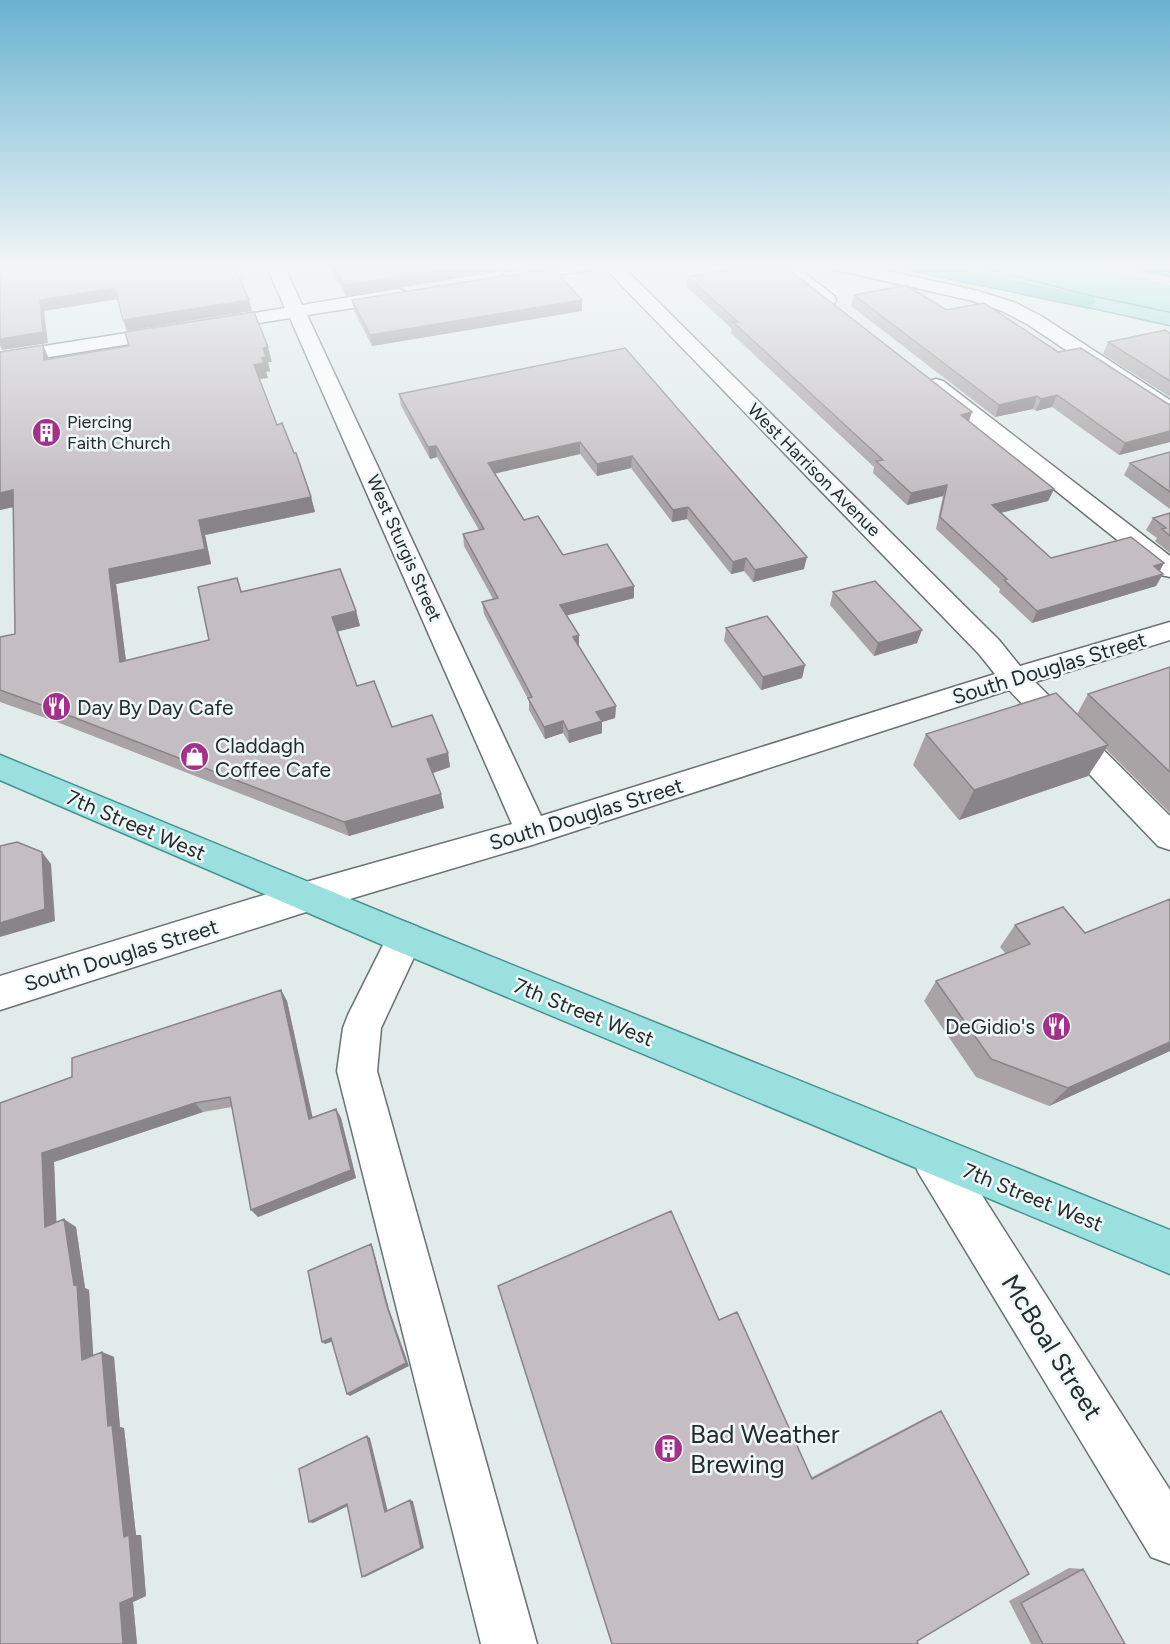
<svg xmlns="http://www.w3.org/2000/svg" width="1170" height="1644" viewBox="0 0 1170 1644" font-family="Figtree,sans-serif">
<rect width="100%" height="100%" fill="#e1ebea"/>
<!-- green -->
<path fill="#87dedb" d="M970,265H1084L1170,285V311L1130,304Z"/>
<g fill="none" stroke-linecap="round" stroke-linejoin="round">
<defs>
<path id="minor" d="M266,265H284L302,305L398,289L405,291L407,295L405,299L398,301L307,315L541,816L995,674L979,654L602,265H621L999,640L1020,666L1170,622V640L1035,682L1170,816V850L1158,846L1009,690L532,845L306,912L0,1010V976L306,882L512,824L290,318L0,365V353L285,308Z
M557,265H598L595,269L589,270L511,282L505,281L502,277L505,273L511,272Z
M784,265H802L801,270L834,296L836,300L834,304C816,308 791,282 782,268Z
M830,265H861L978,291L1016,303L1041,316L1170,400V415L1162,414L1027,324L1002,311L973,301L833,269Z
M936,379L943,381L1170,556V577L1161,575L929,389L926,385L929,381Z
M405,922L418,927L423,938L381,1028L377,1071L537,1644H481L337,1071L343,1028L348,1015L392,927Z
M933,1136L948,1142L1170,1490V1564L1151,1557L918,1172L912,1157L918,1142Z"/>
<path id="major" d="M942,265H970L1089,296L1170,313V325L1080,305L945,269Z
M0,755L418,927L1170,1230V1274L392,949L0,780Z"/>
<path id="highway" d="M901,265H935L1087,295L1094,297L1096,301L1094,305L1087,307L910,270L904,269Z
M1136,265L1170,266V276L1139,269Z"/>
</defs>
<!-- minor casing -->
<use href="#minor" stroke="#697171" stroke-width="3"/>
<!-- major casing -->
<use href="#major" stroke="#459492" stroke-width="3"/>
<!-- highway casing -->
<use href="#highway" stroke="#459492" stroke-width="3"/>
<!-- minor -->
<use href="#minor" fill="#fff" fill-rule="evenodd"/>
<!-- major -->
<use href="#major" fill="#99e0df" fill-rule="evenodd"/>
<!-- highway -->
<use href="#highway" fill="#55ccca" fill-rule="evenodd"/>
</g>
<!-- wall -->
<path fill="#a9a3a6" d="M329,265H542L346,296Z
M688,277L969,421L1054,489L1048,501L1001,513L1051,558L1164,563L1160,571L1156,586L1032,623L999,592L1000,589L936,529L943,496L907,505L873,473L874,467L731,333L732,329L687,287Z
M854,295L946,310L1058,352L1168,404H1170V442L1119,455L1052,407L1036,411L1033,409L995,417L851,306Z
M352,300H582V311L372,346L354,311Z
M1170,333V397L1103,354L1108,342Z
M43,345L49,359L272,362H268L270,371L266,372L268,378L259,379L277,425L311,497L315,512L205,535L211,564L116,584L126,661L209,640L237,578L242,592L356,611L360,626L338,631L357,686L392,727L448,753L450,767L433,773L444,808L349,836L57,722L0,702V637L15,634L14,507L0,510V352Z
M625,348L804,569L753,582L744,571L731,574L687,519L672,522L631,468L597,476L580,454L495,473L524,520L563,555L634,598L567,615L579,646L616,706L615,718L602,722V733L569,743L563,733L545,739L529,710V701L484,614L482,602L493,599L464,546L463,534L479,530L437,457L430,459L401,406L399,394Z
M1170,452V509L1124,475L1130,463Z
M1170,513V553L1155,541L1157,538L1146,530L1153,518Z
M833,592L917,643L874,656L830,605Z
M726,628L805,665L802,678L761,690L724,641Z
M1170,667V813L1106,749L1088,776L959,820L913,765L926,734L1077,714L1088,694Z
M1015,925L1085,933L1170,1051L1049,1106L976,1077L924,1001L936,981L1005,953L1000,947Z
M281,990L287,1001L312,1117L336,1109L341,1118L356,1178L258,1217L232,1107L203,1112L54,1162L56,1222L76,1227L85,1288L89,1290L93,1355L102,1352L114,1357L120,1427L124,1428L136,1535H141L146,1596L133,1602L137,1644H0V1103L72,1077Z
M719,1320L812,1477L927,1417L941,1411L612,1644Z
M1069,1568L1083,1569L1125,1644H1031L1009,1601Z"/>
<!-- shaded-wall -->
<path fill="#898487" d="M477,265H542L346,296L344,285Z
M115,288L119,299L44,311L48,343L2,350L0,345V339L40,300Z
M249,300L252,311L127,331L123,320Z
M582,300V311L372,346L370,335Z
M43,345L49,359L44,360Z
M268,347L272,362H268L270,371L266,372L268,378L258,379L254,365L262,358L263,348Z
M1057,395L1052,407L1036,411L1041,399Z
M1037,396L1033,409L995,417L999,405Z
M972,412L968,424L961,415Z
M1170,431V442L1119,455L1125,443Z
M580,442V454L489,475L488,463Z
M436,446L437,457L430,459L428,447Z
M632,456L631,468L597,476V464Z
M947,485L943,496L907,505L911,493Z
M1054,489L1048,501L987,516L992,505Z
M13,490L22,505L0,510V493Z
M311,497L315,512L205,535L211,564L116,584L128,677L120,662L109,569L199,520Z
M688,507L687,519L672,522L673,510Z
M807,557L804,569L753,582L755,570Z
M746,558L744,571L731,574L733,562Z
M1164,563L1157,575L1154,566Z
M1163,574L1156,586L1032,623L1037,611Z
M634,586V598L561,617L560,605Z
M356,611L360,626L336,632L332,617Z
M922,630L917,643L874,656L878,643Z
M579,635V647L573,637Z
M805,665L802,678L761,690L763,677Z
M616,706L615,718L602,722V733L569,743L568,731L596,712Z
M563,721V733L545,739L544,727Z
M1108,745L1088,776L959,820L974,790Z
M448,753L450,767L430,774L427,759Z
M441,794L444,808L349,836L344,822Z
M42,852L51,864L55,921L0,937V923Z
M281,990L287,1001L315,1128L309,1119Z
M1170,1042V1051L1049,1106L1068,1088Z
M195,1103L203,1112L54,1162L57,1234L45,1227L42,1153Z
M336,1109L341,1118L356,1178L258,1217L251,1210Z
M64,1219L76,1227L85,1288L89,1290L94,1365L82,1360L74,1285Z
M371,1244L373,1248L389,1309L409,1366L350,1396L347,1394L387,1306Z
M331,1338L334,1341L325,1344L322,1342Z
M102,1352L114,1357L120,1427L124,1428L136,1535H141L146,1596L133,1602L137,1644H123L120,1603L124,1537L108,1426Z
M367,1436L370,1438L388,1512H385Z
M410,1500L413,1501L424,1548L365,1577H362Z
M347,1504L350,1505L313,1523L309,1522Z"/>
<!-- building -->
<path fill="#c4bdc1" stroke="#898487" stroke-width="1.5" d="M0,265H234L249,300L123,320L115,288L40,300L43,332L0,339Z
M332,265H477L344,285Z
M754,265H783L972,412L961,415L1054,489L992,505L1051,558L1131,537L1164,563L1154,566L1163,574L1037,611L1004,580L1007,579L940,517L947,485L911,493L876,461L883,460L733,322H738L688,277Z
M553,268L582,300L370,335L352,300Z
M906,285L946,310L984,303L1058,352L1081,348L1168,404H1170V431L1125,443L1057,395L1041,399L1037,396L999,405L854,295Z
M254,312L268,347L263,348L266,357L262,358L264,363L254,365L277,425L282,423L294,453H296L311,497L199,520L205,549L109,569L120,662L209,640L198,587L237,578L241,592L340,569L356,611L332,617L357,686L374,681L392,727L432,715L448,753L427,759L441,794L344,822L47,707L0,690V637L15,634L13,490L0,493V352L43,345L44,360L129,346L125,332Z
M1165,330L1170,333V381L1108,342Z
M625,348L807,557L755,570L746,558L733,562L688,507L673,510L632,456L597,464L580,442L488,463L524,520L538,516L563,555L607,544L634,586L560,605L579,635L573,637L616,706L596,712L602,721L568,731L563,721L544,727L528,698L532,697L482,602L498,598L463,534L484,529L436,446L428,447L399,394Z
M1170,452V492L1130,463Z
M1170,513V536L1162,529L1166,528L1153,518Z
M875,581L922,630L878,643L833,592Z
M767,616L805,665L763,677L726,628Z
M1170,667V772L1088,694Z
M1056,693L1108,745L974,790L926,734Z
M17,842L42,852L45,909L0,923V846Z
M1170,899V1042L1068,1088L991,1059L936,981L1030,944L1015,925L1063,907L1085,933Z
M281,990L309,1119L336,1109L351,1170L251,1210L230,1097L195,1103L42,1153L45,1227L64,1219L74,1285L77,1284L82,1360L102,1352L108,1426L112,1425L124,1537L129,1535L134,1597L120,1603L123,1644H0V1103L72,1077V1058Z
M671,1211L719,1320L737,1312L812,1479L941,1411L1029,1574L917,1641L918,1644H612L498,1286Z
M371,1244L387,1306L406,1363L347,1394L331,1338L322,1342L308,1271Z
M367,1436L385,1512L410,1500L421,1548L362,1577L347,1504L309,1522L299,1469Z
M1083,1569L1125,1644H1043L1021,1603Z"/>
<!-- sky -->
<linearGradient id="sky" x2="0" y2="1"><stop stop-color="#6ab2d0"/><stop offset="0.54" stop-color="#f2f6f6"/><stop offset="1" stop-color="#f2f6f6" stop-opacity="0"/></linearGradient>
<rect width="1170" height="495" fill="url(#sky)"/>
<!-- icons -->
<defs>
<symbol id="building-disc" viewBox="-11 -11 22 22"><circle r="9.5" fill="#a4308b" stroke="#eff8f8"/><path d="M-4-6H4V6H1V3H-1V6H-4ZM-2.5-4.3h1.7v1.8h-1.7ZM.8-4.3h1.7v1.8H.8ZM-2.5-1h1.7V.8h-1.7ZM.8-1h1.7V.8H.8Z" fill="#fff"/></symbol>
<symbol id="restaurant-disc" viewBox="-11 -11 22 22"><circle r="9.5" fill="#a4308b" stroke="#eff8f8"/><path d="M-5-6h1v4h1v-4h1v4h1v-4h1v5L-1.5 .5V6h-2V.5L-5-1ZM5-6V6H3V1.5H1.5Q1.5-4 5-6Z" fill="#fff"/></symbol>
<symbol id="shop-disc" viewBox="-11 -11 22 22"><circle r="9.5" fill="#a4308b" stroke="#eff8f8"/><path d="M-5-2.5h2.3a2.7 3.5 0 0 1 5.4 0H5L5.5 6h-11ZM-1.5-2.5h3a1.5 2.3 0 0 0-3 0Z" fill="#fff"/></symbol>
</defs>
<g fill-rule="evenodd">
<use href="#building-disc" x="30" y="416" width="33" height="33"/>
<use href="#restaurant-disc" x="40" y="690" width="33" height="33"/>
<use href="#shop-disc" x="178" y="740" width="33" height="33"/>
<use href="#restaurant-disc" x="1040" y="1010" width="33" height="33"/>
<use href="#building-disc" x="652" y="1432" width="33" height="33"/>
</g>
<g text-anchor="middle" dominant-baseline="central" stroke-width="5" stroke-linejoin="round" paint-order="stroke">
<!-- far-poi labels -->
<g font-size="18" fill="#272b2a" stroke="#eff8f8" text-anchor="start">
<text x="67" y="422">Piercing<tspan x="67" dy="21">Faith Church</tspan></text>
</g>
<!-- far-street labels -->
<g font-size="18" fill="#272b2a" stroke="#eff8f8">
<text transform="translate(814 470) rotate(45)">West Harrison Avenue</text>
<text transform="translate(404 548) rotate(66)">West Sturgis Street</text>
</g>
<!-- street labels -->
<g font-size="21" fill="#272b2a" stroke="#eff8f8">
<text transform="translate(1049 668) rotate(-17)">South Douglas Street</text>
<text transform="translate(586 814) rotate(-17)">South Douglas Street</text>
<text transform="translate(136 825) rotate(23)">7th Street West</text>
<text transform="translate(121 955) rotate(-17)">South Douglas Street</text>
<text transform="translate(584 1012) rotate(22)">7th Street West</text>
<text transform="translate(1033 1197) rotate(22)">7th Street West</text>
</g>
<!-- poi labels -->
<g font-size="21" fill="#272b2a" stroke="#eff8f8" text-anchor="start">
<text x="77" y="707">Day By Day Cafe</text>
<text x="215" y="745">Claddagh<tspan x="215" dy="24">Coffee Cafe</tspan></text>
<text x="1035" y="1026" text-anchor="end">DeGidio's</text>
</g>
<!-- near-street labels -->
<g font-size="26" fill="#272b2a" stroke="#eff8f8">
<text transform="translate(1052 1347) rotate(58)">McBoal Street</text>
</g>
<!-- near-poi labels -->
<g font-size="26" fill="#272b2a" stroke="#eff8f8" text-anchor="start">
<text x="690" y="1434">Bad Weather<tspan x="690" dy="30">Brewing</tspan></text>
</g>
</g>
</svg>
